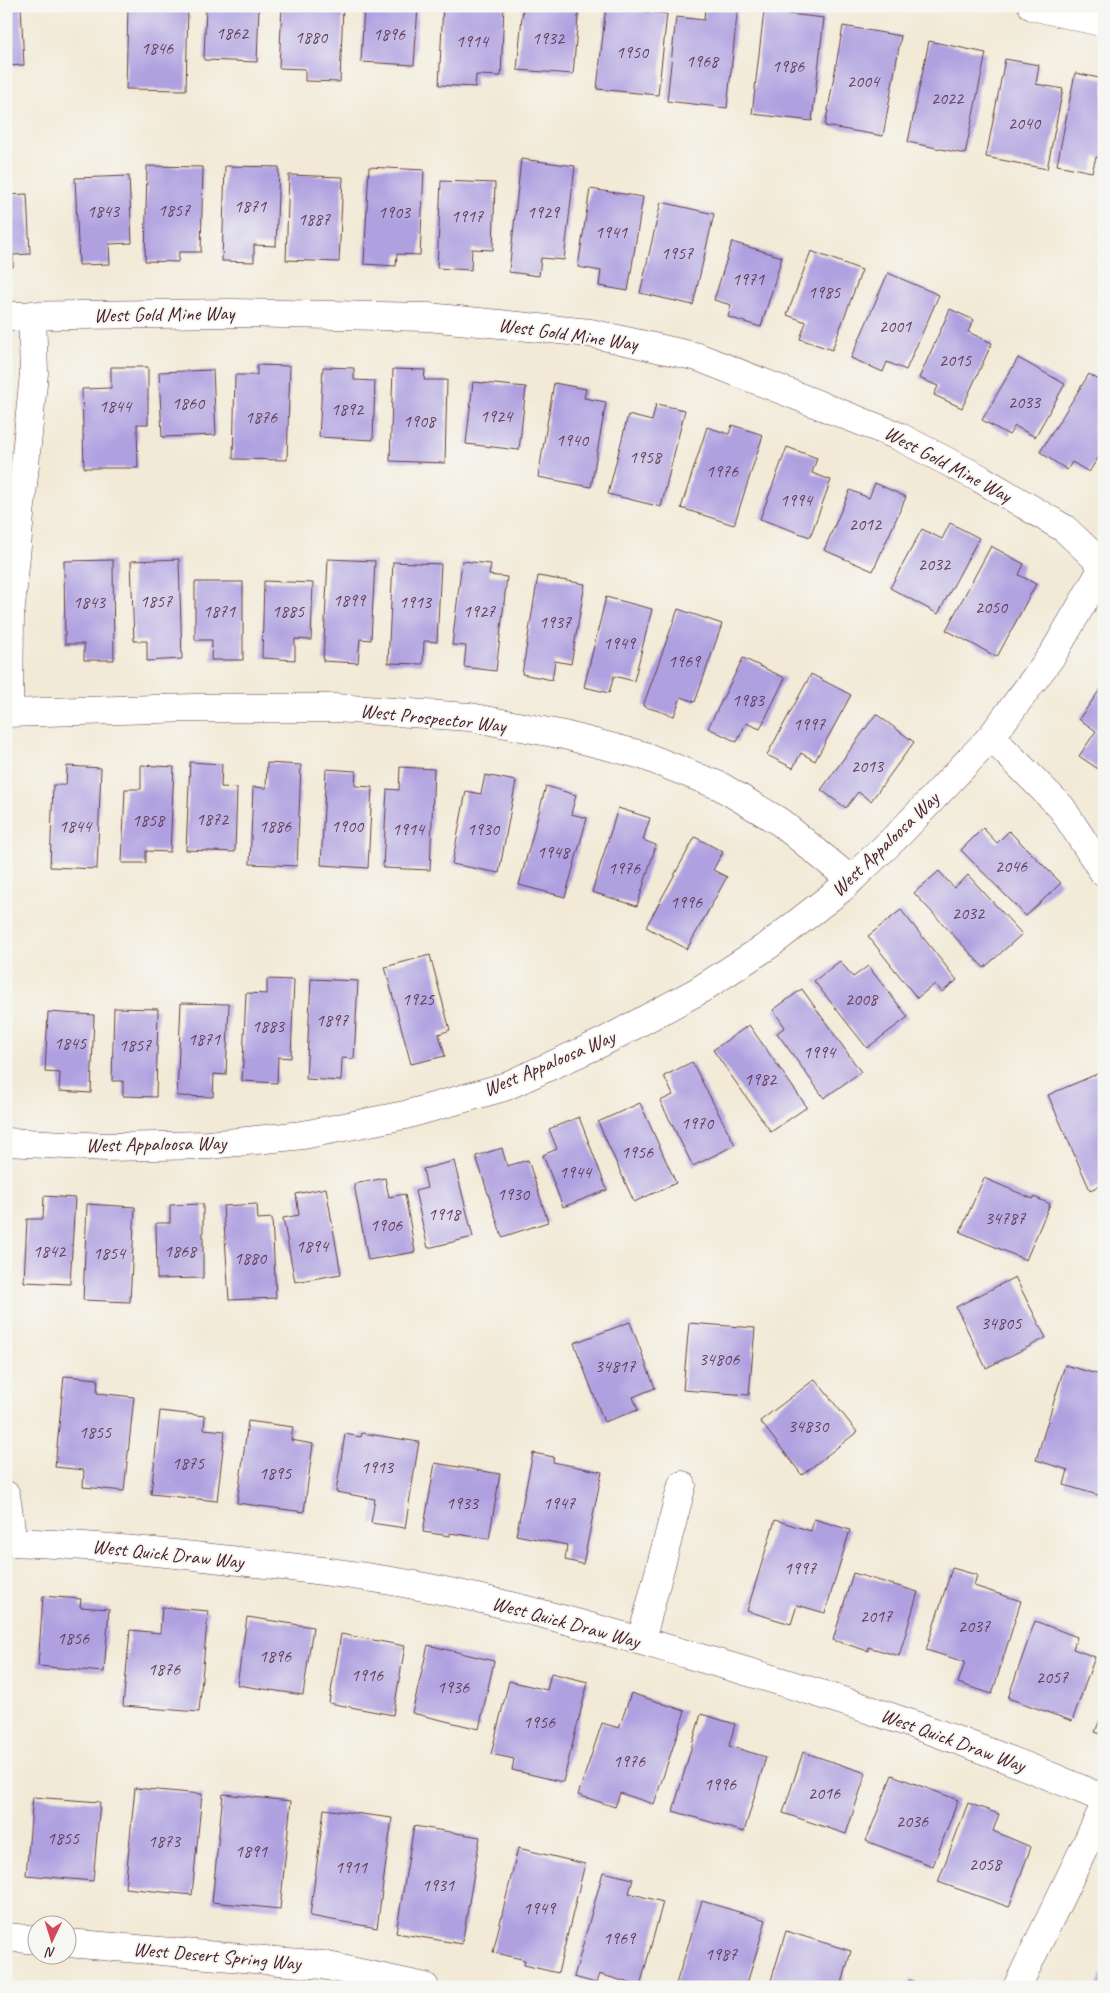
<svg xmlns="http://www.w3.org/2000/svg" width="1110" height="1993" viewBox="0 0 1110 1993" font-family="Caveat,sans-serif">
<rect width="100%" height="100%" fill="#f6f6f2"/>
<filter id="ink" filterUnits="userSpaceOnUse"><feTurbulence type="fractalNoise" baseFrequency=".02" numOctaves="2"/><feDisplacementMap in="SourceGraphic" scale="10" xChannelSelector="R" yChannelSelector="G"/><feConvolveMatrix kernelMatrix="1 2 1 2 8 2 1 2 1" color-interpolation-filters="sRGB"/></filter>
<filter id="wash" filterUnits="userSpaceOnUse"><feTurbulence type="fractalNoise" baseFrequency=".0096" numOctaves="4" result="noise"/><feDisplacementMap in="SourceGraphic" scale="20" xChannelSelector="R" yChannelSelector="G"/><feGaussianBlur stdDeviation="1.12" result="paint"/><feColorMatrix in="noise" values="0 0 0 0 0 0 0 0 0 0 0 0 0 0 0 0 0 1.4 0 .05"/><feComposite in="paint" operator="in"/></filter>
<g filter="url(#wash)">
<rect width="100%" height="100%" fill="#f2ead7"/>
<g id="blocks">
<!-- building -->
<path fill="#afa0e0" d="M6,6H21L24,65L6,66Z
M128,6H188L186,90L126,89Z
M206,6H259L257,62L204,60Z
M282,6H343L340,82L305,81V69L279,68Z
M364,6H418L414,65L361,62Z
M443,6H504L501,76L476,75L475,87L439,85Z
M523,6H579L573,74L517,70Z
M606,6H640L639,11L667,14L658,95L597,89Z
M705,6H738L727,108L667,101L676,17L704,20Z
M764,11L824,18L812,121L752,114Z
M843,26L901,36L883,136L825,126Z
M929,41L986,53L965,154L908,142Z
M1005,59L1039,65L1036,84L1063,89L1047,169L986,157Z
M1075,73L1104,79V159L1096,157L1092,172L1057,165Z
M521,159L575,166L564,260L541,258L539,276L509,272Z
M147,166L203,167L201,252H179L178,262L145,261Z
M225,166L279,167L276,246L254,245V262L222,261Z
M369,167L424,170L420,255L397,254L396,266L364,264Z
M289,175L343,177L339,262L286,260Z
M129,176L132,243L109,244L110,264L79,265L75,178Z
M441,181L495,183L493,250L472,249L471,270L437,268Z
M590,189L643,197L628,291L599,286L601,271L578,267Z
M27,194L30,254L13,255V267H6V195Z
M661,202L714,214L693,305L640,293Z
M732,242L782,257L761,327L728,317L731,305L714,300Z
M811,251L862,270L832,350L800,339L806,322L787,315Z
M888,273L939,295L906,370L887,362L883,372L851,358Z
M950,309L974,320L968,332L992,343L962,408L934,395L938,386L919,378Z
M1018,358L1065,384L1035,437L1015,426L1009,435L982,420Z
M257,365L290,366L287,460L233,459L235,375H257Z
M111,367H148V424H137L138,468H84L82,389L111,388Z
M323,367L354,368V380L375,381L373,440L319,437Z
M393,369L425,370L424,380H447L445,463L390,461Z
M213,370L216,435L162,437L159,372Z
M1089,374L1104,383V449L1089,472L1072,462L1067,470L1040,452Z
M473,382L526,387L519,450L466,444Z
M554,383L586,389L584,398L606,402L591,487L538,477Z
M656,404L685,410L661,507L608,494L628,415L652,421Z
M732,425L763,435L734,525L681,508L707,427L729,434Z
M787,447L817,458L812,473L831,480L810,537L760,519Z
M875,483L906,497L873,571L824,550L850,490L869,498Z
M950,523L979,538L938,614L890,588L922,529L942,539Z
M991,546L1024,564L1019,575L1036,584L997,657L946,630Z
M179,559L182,659L147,661V641H134L131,561Z
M328,559L375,561L371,640L360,639L358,663L323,661Z
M113,560L114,660H84V644H65L64,561Z
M462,561L491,564L489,575L507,577L496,671L464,667L466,646L452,645Z
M393,562L441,564L437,642L424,641L423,664L388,663Z
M538,576L585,584L571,664L555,661L552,680L522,674Z
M264,581L313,583L311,640L295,639V660L262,658Z
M195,582H243V660H211L212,640H195Z
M606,597L652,609L634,681L614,676L609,693L584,687Z
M678,609L722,624L695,702L681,697L674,716L643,706Z
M743,658L785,678L760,729L746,723L737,742L708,728Z
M811,674L851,695L815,761L801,753L793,768L767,755Z
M1104,684V773L1079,756L1096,731L1079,719Z
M876,714L914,742L871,801L858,792L846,808L821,790Z
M190,762L222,764L221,787L237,788L235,852L186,850Z
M267,763L301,765L297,866L250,864L253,787L266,788Z
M141,765L174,767L170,852L146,851V863H122L125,789H141Z
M67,766L101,768L97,869L50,867L53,785H66Z
M400,767L434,769L430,870L383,868L387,789L399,790Z
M326,769L356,771L355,786L372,787L368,868L321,865Z
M485,775L516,781L499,873L452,864L466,791L481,794Z
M546,786L576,795L571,814L587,818L565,897L519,885Z
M618,808L650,818L643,840L656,845L637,906L592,892Z
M983,828L997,843L1009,831L1061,883L1026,916L961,850Z
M695,837L723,852L713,870L727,877L687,949L646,927Z
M939,871L954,888L968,875L1022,934L984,968L914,893Z
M901,910L957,980L942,992L935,984L917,998L868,936Z
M430,955L450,1030L439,1034L445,1056L411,1064L385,967Z
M840,961L853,977L868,966L908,1017L867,1048L814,981Z
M267,979L294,980L291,1058L278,1057L277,1083L242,1081L246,993L267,994Z
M311,979L358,981L354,1059L342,1058L341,1081L306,1079Z
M802,989L861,1072L824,1098L777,1033L785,1027L773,1010Z
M181,1003L229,1004L226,1075L214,1074L213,1097L177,1096Z
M114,1008L158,1009L156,1097L123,1096V1081H112Z
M48,1012L94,1015L91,1093L59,1091L60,1073L45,1072Z
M749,1025L807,1107L771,1132L713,1050Z
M692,1062L735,1145L693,1166L660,1101L673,1095L664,1076Z
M1104,1071V1184L1090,1190L1048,1095Z
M640,1103L676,1183L634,1202L598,1122Z
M579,1117L607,1190L563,1207L543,1155L557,1149L549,1129Z
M502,1148L507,1166L528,1160L548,1222L502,1237L476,1156Z
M454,1161L473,1237L428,1248L415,1191L427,1188L423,1169Z
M385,1178L389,1197L405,1194L415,1252L368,1260L354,1184Z
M984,1178L1033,1199L1034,1197L1050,1204L1026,1260L960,1232Z
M326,1188L341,1274L295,1282L283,1218L299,1215L296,1194Z
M44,1196L75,1198L70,1284L24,1282L27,1219H43Z
M87,1204L135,1207L130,1302L83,1300Z
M203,1204V1278L157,1279L156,1223H170V1205Z
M257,1204L258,1219L272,1218L276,1298L229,1300L223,1206Z
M1015,1277L1046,1338L986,1368L956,1307Z
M630,1322L655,1388L633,1397L638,1410L604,1422L574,1343Z
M689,1323L755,1328L749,1395L683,1390Z
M1065,1365L1104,1376V1396L1101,1405L1104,1406V1486L1101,1496L1064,1485L1068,1470L1036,1460Z
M64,1376L98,1379L97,1393L134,1397L124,1491L83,1487L84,1470L55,1467Z
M815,1379L857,1432L802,1475L760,1421Z
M160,1411L205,1416L204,1429L225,1431L217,1501L151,1494Z
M248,1421L293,1427L291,1440L313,1444L304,1512L237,1503Z
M362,1433L419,1442L405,1528L371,1523L375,1499L336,1492L345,1434L361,1437Z
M533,1453L554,1457L553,1462L602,1472L583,1564L565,1560L567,1545L516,1535Z
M435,1463L500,1474L489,1539L450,1533V1536L423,1532Z
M814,1519L850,1530L825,1613L797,1605L791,1624L747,1611L775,1520L811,1531Z
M952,1568L977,1575L974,1586L1021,1601L992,1694L958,1683L965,1662L926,1650Z
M853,1573L918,1592L899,1656L868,1647V1651L833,1640Z
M43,1596L81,1599L80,1607L109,1609L104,1672L38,1666Z
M162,1607L208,1611L199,1712L123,1706L130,1630L160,1633Z
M247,1617L313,1627L303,1695L237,1685Z
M1035,1621L1077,1637L1073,1649L1095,1657L1072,1721L1008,1698Z
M341,1634L405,1646L393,1715L329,1703Z
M428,1645L494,1661L479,1729L412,1713Z
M551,1673L588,1682L563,1782L512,1770L514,1759L491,1754L509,1681L547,1690Z
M631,1693L685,1711L654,1804L620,1793L615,1807L578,1795L602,1723L619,1728Z
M1104,1710V1735L1095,1732Z
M701,1714L735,1724L729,1746L766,1757L744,1832L673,1811Z
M803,1752L866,1773L846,1834L783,1813Z
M892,1775L958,1800L933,1866L866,1841Z
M135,1788L202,1794L192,1895L125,1888Z
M223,1794L291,1801L280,1909L212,1902Z
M33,1797L100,1802L93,1881L26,1875Z
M968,1803L999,1814L993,1831L1031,1847L1009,1907L938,1882Z
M324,1809L392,1818L377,1928L310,1916Z
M414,1826L480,1837L462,1944L396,1933Z
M518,1848L585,1864L558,1973L524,1965L525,1960L493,1952Z
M603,1872L633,1879L629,1893L663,1902L640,1986L599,1974L596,1983L574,1977Z
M702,1901L766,1920L746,1987H675Z
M786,1931L851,1951L841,1987H769Z
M1104,1971V1987H1096Z
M910,1980L926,1987H907Z"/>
</g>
</g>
<g filter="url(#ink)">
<use href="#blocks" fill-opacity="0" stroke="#633d45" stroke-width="1"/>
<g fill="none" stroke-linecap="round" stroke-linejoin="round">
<defs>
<path id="minor" d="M1032,6L1104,23
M6,316L232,313L428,317L590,333L698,357L898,436L981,479L1065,529L1104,566
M6,713L195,708H335L470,717L564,735L642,755L720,786L780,822L851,880
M9,713L10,617L34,373L32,315
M991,737L1061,807L1104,873
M6,1142L106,1147L209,1145L303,1135L405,1115L504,1087L603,1042L698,991L769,945L841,889L900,833L991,737L1053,654L1104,566
M6,1495L13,1542
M6,1542C84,1544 162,1552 239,1561C297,1568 356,1574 414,1585C507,1602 599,1629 690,1655C831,1695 970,1740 1104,1799
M641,1641L682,1485
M6,1937L38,1940
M68,1943L323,1965L425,1987
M1017,1987L1104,1807"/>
</defs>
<!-- minor casing -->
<use href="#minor" stroke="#633d45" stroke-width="29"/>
<!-- minor -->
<use href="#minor" stroke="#fff" stroke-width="28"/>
</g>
</g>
<g text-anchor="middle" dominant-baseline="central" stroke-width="4" stroke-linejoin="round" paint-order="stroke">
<!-- number labels -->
<g font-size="18" fill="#633f58">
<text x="232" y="33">1862</text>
<text x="389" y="34">1896</text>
<text x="311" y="37">1880</text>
<text x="548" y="38">1932</text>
<text x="472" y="41">1914</text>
<text x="157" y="48">1846</text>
<text x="632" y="52">1950</text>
<text x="702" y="61">1968</text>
<text x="788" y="66">1986</text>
<text x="863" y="81">2004</text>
<text x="947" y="98">2022</text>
<text x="1024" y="123">2040</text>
<text x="250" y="206">1871</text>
<text x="174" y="210">1857</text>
<text x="103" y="211">1843</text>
<text x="394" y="212">1903</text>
<text x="543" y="212">1929</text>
<text x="467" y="216">1917</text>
<text x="314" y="219">1887</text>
<text x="611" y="232">1941</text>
<text x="677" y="253">1957</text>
<text x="748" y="279">1971</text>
<text x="824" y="292">1985</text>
<text x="895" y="326">2001</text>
<text x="955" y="360">2015</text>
<text x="1024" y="402">2033</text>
<text x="188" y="403">1860</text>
<text x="115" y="406">1844</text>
<text x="347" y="409">1892</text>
<text x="496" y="416">1924</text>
<text x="261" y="417">1876</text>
<text x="419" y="421">1908</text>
<text x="572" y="440">1940</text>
<text x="645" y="457">1958</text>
<text x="722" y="471">1976</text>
<text x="796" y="500">1994</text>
<text x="865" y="524">2012</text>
<text x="934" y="564">2032</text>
<text x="349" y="600">1899</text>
<text x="156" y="601">1857</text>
<text x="89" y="602">1843</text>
<text x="415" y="602">1913</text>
<text x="991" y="607">2050</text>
<text x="219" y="611">1871</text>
<text x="288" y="611">1885</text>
<text x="479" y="611">1927</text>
<text x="555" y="622">1937</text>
<text x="619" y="643">1949</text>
<text x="684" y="661">1969</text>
<text x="748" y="700">1983</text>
<text x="809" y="724">1997</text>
<text x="867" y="766">2013</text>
<text x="212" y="819">1872</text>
<text x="148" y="820">1858</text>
<text x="75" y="826">1844</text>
<text x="275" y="826">1886</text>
<text x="347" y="826">1900</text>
<text x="408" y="829">1914</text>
<text x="483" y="829">1930</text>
<text x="553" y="852">1948</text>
<text x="1011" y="866">2046</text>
<text x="624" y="868">1976</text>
<text x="686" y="902">1996</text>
<text x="968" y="913">2032</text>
<text x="418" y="999">1925</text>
<text x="861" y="999">2008</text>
<text x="332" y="1020">1897</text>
<text x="268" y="1026">1883</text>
<text x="204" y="1039">1871</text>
<text x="70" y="1043">1845</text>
<text x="135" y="1045">1857</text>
<text x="819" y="1052">1994</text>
<text x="760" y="1079">1982</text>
<text x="697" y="1123">1970</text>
<text x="637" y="1152">1956</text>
<text x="575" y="1172">1944</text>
<text x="513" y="1194">1930</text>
<text x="444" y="1214">1918</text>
<text x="1005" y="1218">34787</text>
<text x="386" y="1225">1906</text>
<text x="312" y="1246">1894</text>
<text x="49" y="1251">1842</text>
<text x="180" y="1251">1868</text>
<text x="109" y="1253">1854</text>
<text x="250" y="1258">1880</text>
<text x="1001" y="1323">34805</text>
<text x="719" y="1359">34806</text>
<text x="615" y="1366">34817</text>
<text x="808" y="1426">34830</text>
<text x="95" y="1432">1855</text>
<text x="188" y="1463">1875</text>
<text x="377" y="1467">1913</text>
<text x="275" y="1473">1895</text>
<text x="462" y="1503">1933</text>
<text x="559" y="1503">1947</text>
<text x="800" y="1568">1997</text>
<text x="876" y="1616">2017</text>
<text x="974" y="1626">2037</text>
<text x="73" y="1638">1856</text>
<text x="275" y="1656">1896</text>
<text x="164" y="1669">1876</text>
<text x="367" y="1675">1916</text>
<text x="1052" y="1677">2057</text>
<text x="453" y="1687">1936</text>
<text x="539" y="1722">1956</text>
<text x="629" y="1761">1976</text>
<text x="720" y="1784">1996</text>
<text x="824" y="1793">2016</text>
<text x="912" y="1821">2036</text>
<text x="63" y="1838">1855</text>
<text x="164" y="1841">1873</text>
<text x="251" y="1851">1891</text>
<text x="985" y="1864">2058</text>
<text x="351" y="1867">1911</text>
<text x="438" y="1885">1931</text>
<text x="539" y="1908">1949</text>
<text x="619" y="1938">1969</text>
<text x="721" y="1954">1987</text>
</g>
<!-- street labels -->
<g font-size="20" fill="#4a1f2b" stroke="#f6f6f2">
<text transform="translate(164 314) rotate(-1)">West Gold Mine Way</text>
<text transform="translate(568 334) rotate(8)">West Gold Mine Way</text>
<text transform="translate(948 464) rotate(28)">West Gold Mine Way</text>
<text transform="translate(433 718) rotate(6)">West Prospector Way</text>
<text transform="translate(885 844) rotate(-44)">West Appaloosa Way</text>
<text transform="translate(549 1063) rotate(-23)">West Appaloosa Way</text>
<text transform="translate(156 1144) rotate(-1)">West Appaloosa Way</text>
<text transform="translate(168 1554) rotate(6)">West Quick Draw Way</text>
<text transform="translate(566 1622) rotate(15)">West Quick Draw Way</text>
<text transform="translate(953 1740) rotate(20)">West Quick Draw Way</text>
<text transform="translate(217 1956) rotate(5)">West Desert Spring Way</text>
</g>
</g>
<!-- margin -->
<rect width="1110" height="1993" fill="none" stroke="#f6f6f2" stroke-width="25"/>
<!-- north arrow -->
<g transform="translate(52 1940) rotate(184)"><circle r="24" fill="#f6f6f2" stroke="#b1a0a2"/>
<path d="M0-4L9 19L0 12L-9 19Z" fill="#d1495b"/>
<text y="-8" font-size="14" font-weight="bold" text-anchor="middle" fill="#4a1f2b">N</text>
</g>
</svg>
